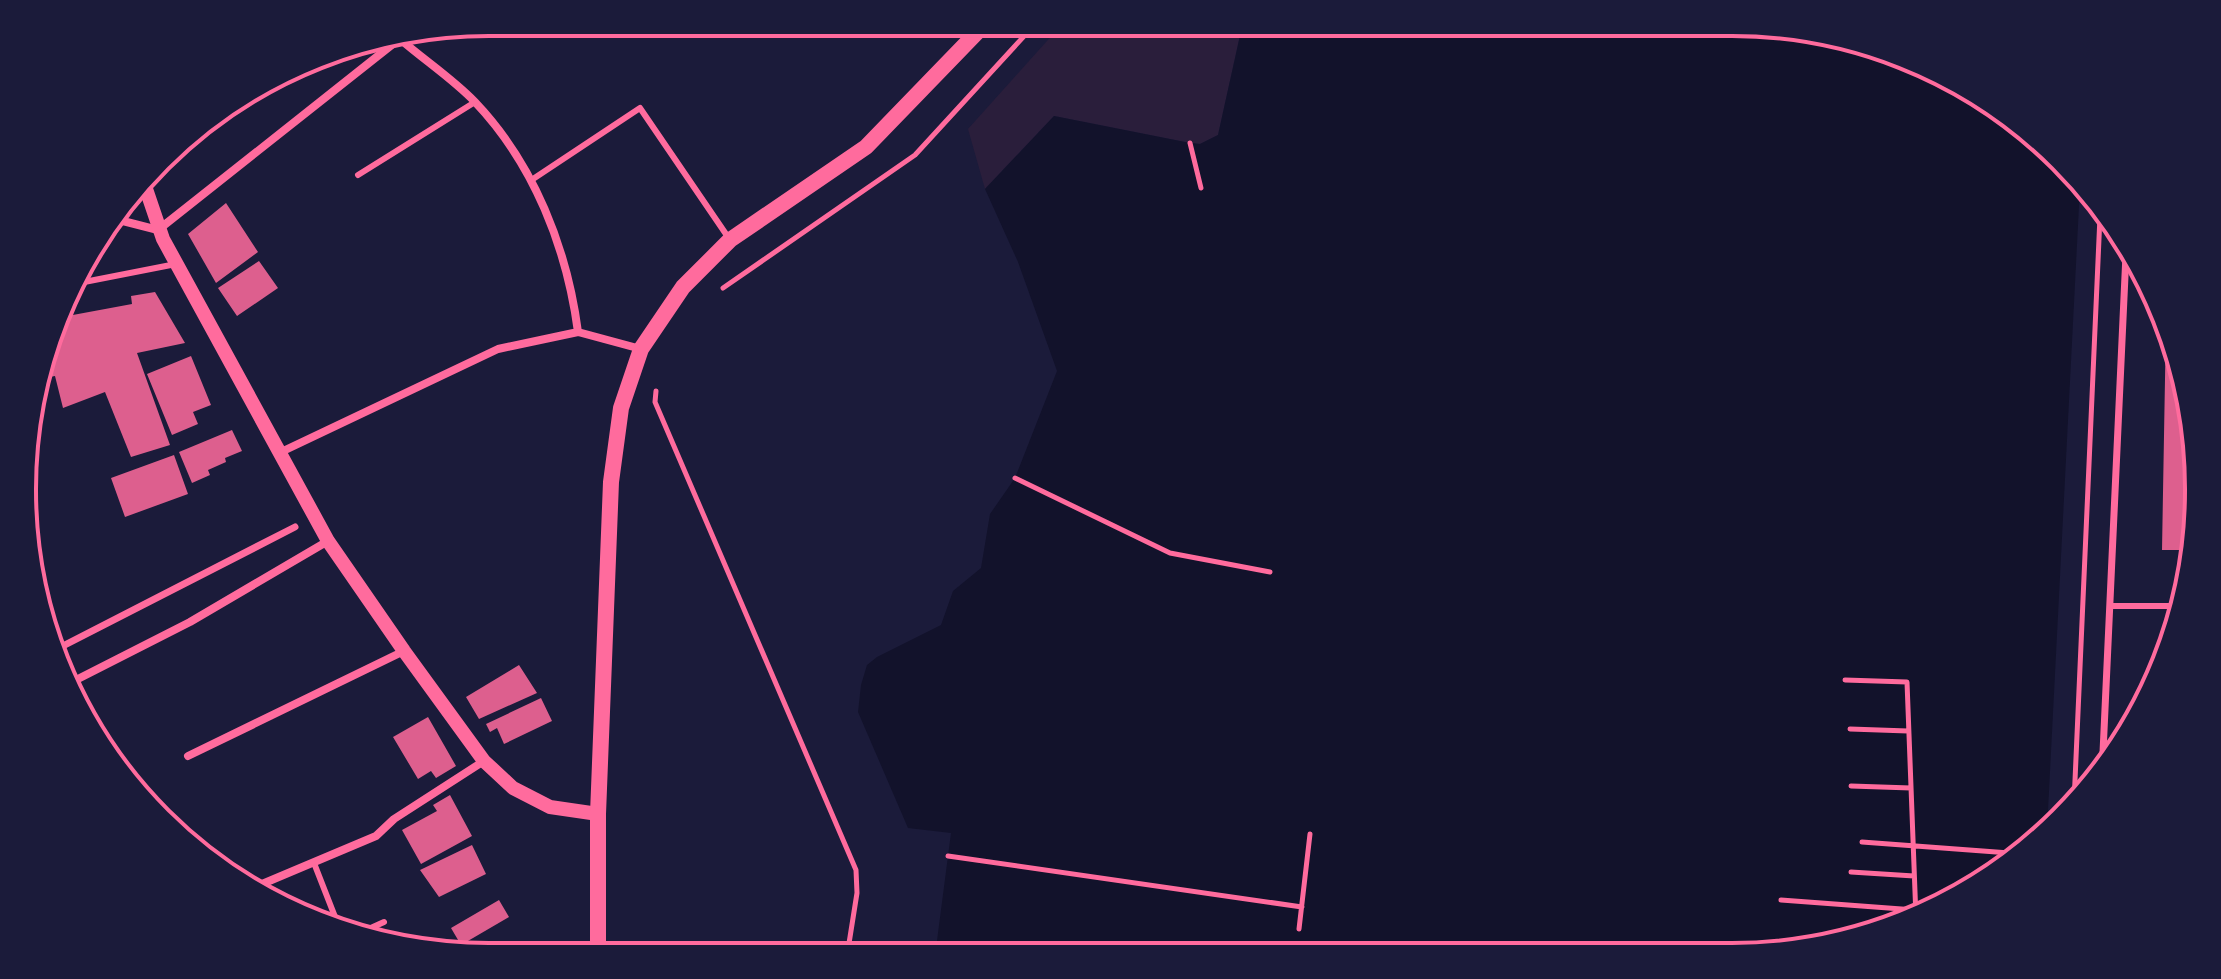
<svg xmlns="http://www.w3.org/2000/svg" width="2221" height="979" viewBox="0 0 2221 979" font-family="'Noto Sans',sans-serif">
<rect width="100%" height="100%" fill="#1b1b3a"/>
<!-- green -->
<path fill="#2a1e3b" d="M1064,22H1243L1218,135L1200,144L1190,143L1054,116L985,189L968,129Z"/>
<!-- water -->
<path fill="#12122b" d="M1243,22H1732L1910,57L2062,159L2080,186L2047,830L2016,860L1911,921L1793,953L935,956L951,833L908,828L858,712L861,685L867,665L877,657L941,625L953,591L981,568L990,514L1015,478L1057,371L1018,262L985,189L1054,116L1190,143L1200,144L1218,135Z"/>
<!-- building -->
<path fill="#dd5f8e" d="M226,203L258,252L216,283L188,234Z
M259,261L278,288L237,316L218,288Z
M155,292L185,343L137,353L170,445L131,457L105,392L63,408L55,376L38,379L62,317L132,304L131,296Z
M2166,322L2199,489L2187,550H2162Z
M191,356L211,405L193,412L198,424L172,435L147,374Z
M232,430L242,451L225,458L226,462L208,470L210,475L192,483L179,452Z
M174,455L188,494L125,517L111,478Z
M2155,659H2165L2154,684Z
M519,665L537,693L479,719L466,697Z
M541,698L552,721L504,744L497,728L490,732L486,724Z
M428,717L456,766L436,778L431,771L418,779L393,737Z
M450,795L472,836L421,864L402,830L437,811L433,805Z
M472,845L486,874L439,897L420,870Z
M499,900L509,917L461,945L451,928Z
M486,944L489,957L465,952L464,948Z"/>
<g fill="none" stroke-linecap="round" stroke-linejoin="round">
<!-- path -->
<path stroke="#ff6b9d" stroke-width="5" d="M1190,143L1201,188
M723,288L915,155L1037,22
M656,391L655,402L856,870L857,893L847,956
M1015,478L1170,553L1270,572
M1845,680L1907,682L1916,918
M1850,729L1908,731
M1851,786L1911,788
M2074,803L2100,216
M1862,842L2023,854
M948,856L1302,907
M1851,872L1914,876
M1781,900L1915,910
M1299,929L1310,834"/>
<!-- service -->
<path stroke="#ff6b9d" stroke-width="6" d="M358,175L475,102
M533,179L640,108L730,240
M74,284L176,264
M2110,606H2176
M314,863L339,927
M362,932L384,922"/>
<!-- pedestrian -->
<path stroke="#ff6b9d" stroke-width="7" d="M57,649L295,527
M2102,774L2126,254"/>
<!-- minor -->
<path stroke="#ff6b9d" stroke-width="8" d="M400,39C424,60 453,79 475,102C534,164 567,248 578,332
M115,219L158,230L403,36
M281,452L498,349L578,332L641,349
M70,683L190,622L328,541
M188,756L404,651
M255,887L376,836L394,819L484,761"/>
<!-- tertiary -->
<path stroke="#ff6b9d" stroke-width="14" d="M144,183L163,239L328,541L404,651L484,761L513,788L550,807L598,814"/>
<!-- secondary -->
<path stroke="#ff6b9d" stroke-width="16" d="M598,957V814L611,482L621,408L641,349L683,287L730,240L866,147L987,22"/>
</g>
<!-- crop -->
<path d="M0 0H2221V979H0ZM489 36H1732A453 453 0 0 1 2185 489V490A453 453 0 0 1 1732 943H489A453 453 0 0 1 36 490V489A453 453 0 0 1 489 36Z" fill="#1b1b3a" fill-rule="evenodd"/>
<path fill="none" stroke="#ff6b9d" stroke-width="4" d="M489 36H1732A453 453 0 0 1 2185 489V490A453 453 0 0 1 1732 943H489A453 453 0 0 1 36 490V489A453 453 0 0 1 489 36Z"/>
</svg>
